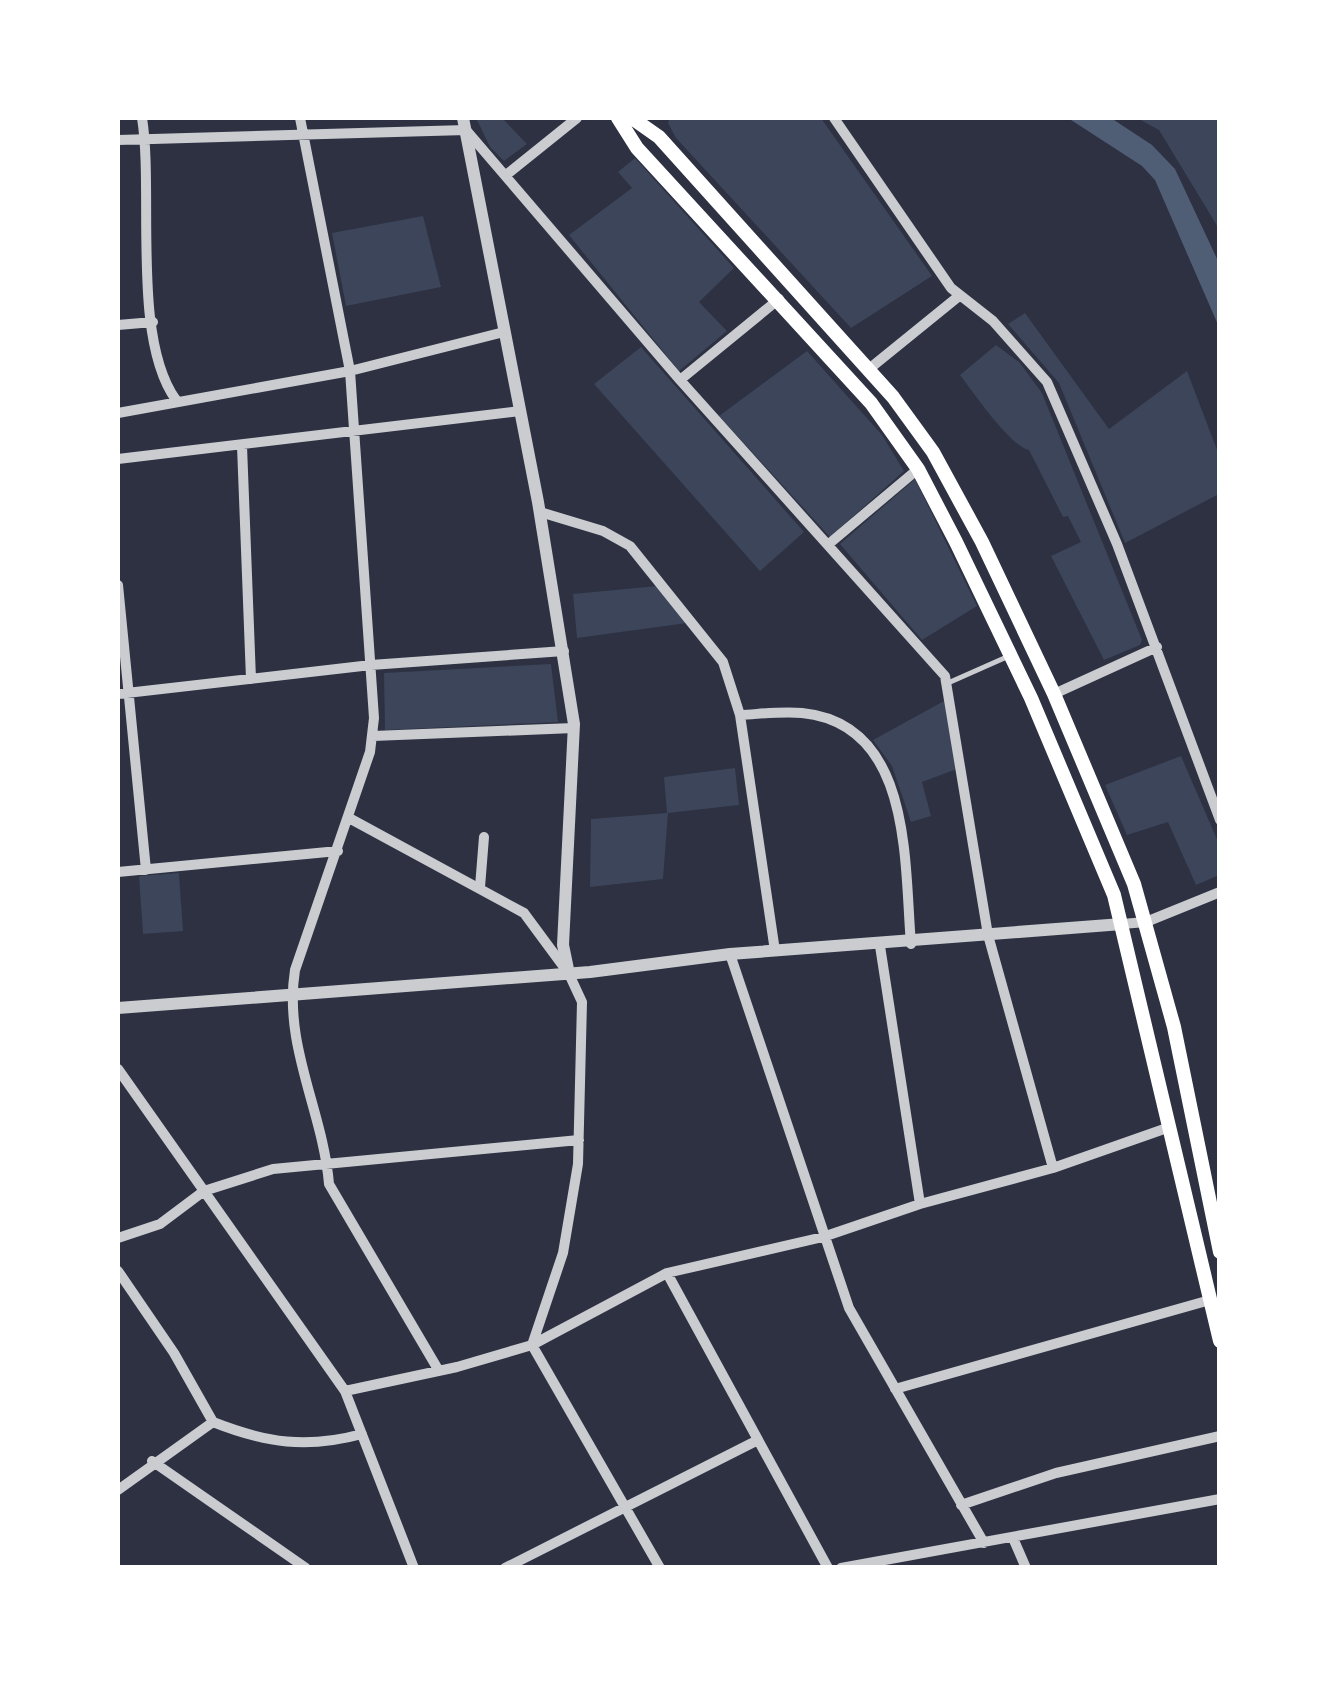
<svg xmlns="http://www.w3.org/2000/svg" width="1337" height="1685" viewBox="0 0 1337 1685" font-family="'Varela Round',sans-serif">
<rect width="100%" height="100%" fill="#2d3142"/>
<!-- green -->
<path fill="#3c4559" d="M476,118H502L527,144L504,161L490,147Z
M670,118H821L932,276L851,328L676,138L668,123Z
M1137,118H1219V229L1159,130Z
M635,158L734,268L699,302L727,331L679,371L569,235L632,188L618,172Z
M423,216L441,287L346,306L332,233Z
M1025,313L1109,429L1187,371L1219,455V494L1125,543L1059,383L1008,324Z
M996,345L1020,363L1042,393L1142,640L1140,645L1104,660L1051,556L1081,542L1068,516L1063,517L1029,450C1009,445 974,393 960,375Z
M641,347L804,532L760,571L594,384Z
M807,351L882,435L904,471L830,537L719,416Z
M915,479L977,606L922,640L840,544Z
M657,586L687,623L577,638L573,594Z
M551,664L558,722L385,730L384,673Z
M944,701L957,769L922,782L931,816L911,822L892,766L873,740Z
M1181,756L1219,844V875L1196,885L1168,822L1127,835L1105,785Z
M735,768L739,805L668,813L663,879L590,887L591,819L667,813L664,777Z
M179,873L183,931L143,934L139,876Z"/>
<!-- water -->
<path fill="#4f5d75" d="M1068,118H1111L1152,145L1175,169L1219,263V327L1155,180L1142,166Z"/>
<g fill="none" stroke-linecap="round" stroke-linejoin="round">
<!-- service -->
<path stroke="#caccd0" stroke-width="5" d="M948,683L1009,656"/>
<!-- minor -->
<path stroke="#caccd0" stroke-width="10" d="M142,118C154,192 131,338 176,400
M300,118L350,371L374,718L370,752L295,970C283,1046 323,1111 329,1184L439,1371
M834,118L951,288L993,321L1047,382L1117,544L1220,820
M118,140L466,130L680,380L945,676L988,935L1053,1168
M506,175L577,118
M118,325L153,322
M869,369L959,296
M680,380L779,299
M118,413L350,371L504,332
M242,446L251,679
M118,459L520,411
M540,512L603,531L630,546L723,662L740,715L775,951
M830,543L918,469
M118,585L146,870
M118,694L371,665L564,651
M1054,694L1157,647
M740,715C760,714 782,711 802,713C913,724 904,863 911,944
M373,736L574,728
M349,818L524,913L569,974L582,1002L578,1164L563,1253L532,1345L660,1568
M118,872L338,851
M480,887L484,837
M1122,924L1146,922L1220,892
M880,946L920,1204
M730,954L849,1308L984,1543
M118,1069L345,1391L414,1568
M118,1238L160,1224L204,1191L273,1169L579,1140
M118,1271L174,1353L213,1422C266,1443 307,1449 362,1434
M667,1273L828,1568
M895,1389L1210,1300
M345,1391L457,1367L532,1345L667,1273L823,1237L920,1204L1053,1168L1167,1128
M152,1461L306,1568
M118,1490L213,1422
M961,1505L1056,1473L1220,1436
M1013,1538L1026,1568
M505,1568L758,1440
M841,1568L1220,1499"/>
<!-- tertiary -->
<path stroke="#caccd0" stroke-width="12" d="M463,118L538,502L574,724L563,945L569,974
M118,1008L590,972L730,954L1122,924"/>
<!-- secondary -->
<path stroke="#fff" stroke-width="14" d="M618,118L637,148L871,403L918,469L956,542L1031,698L1114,895L1220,1341
M632,118L659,137L893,397L933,452L982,542L1054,694L1134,884L1174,1027L1220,1252"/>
</g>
<!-- border -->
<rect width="1337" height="1685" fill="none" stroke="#ffffff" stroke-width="240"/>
</svg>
